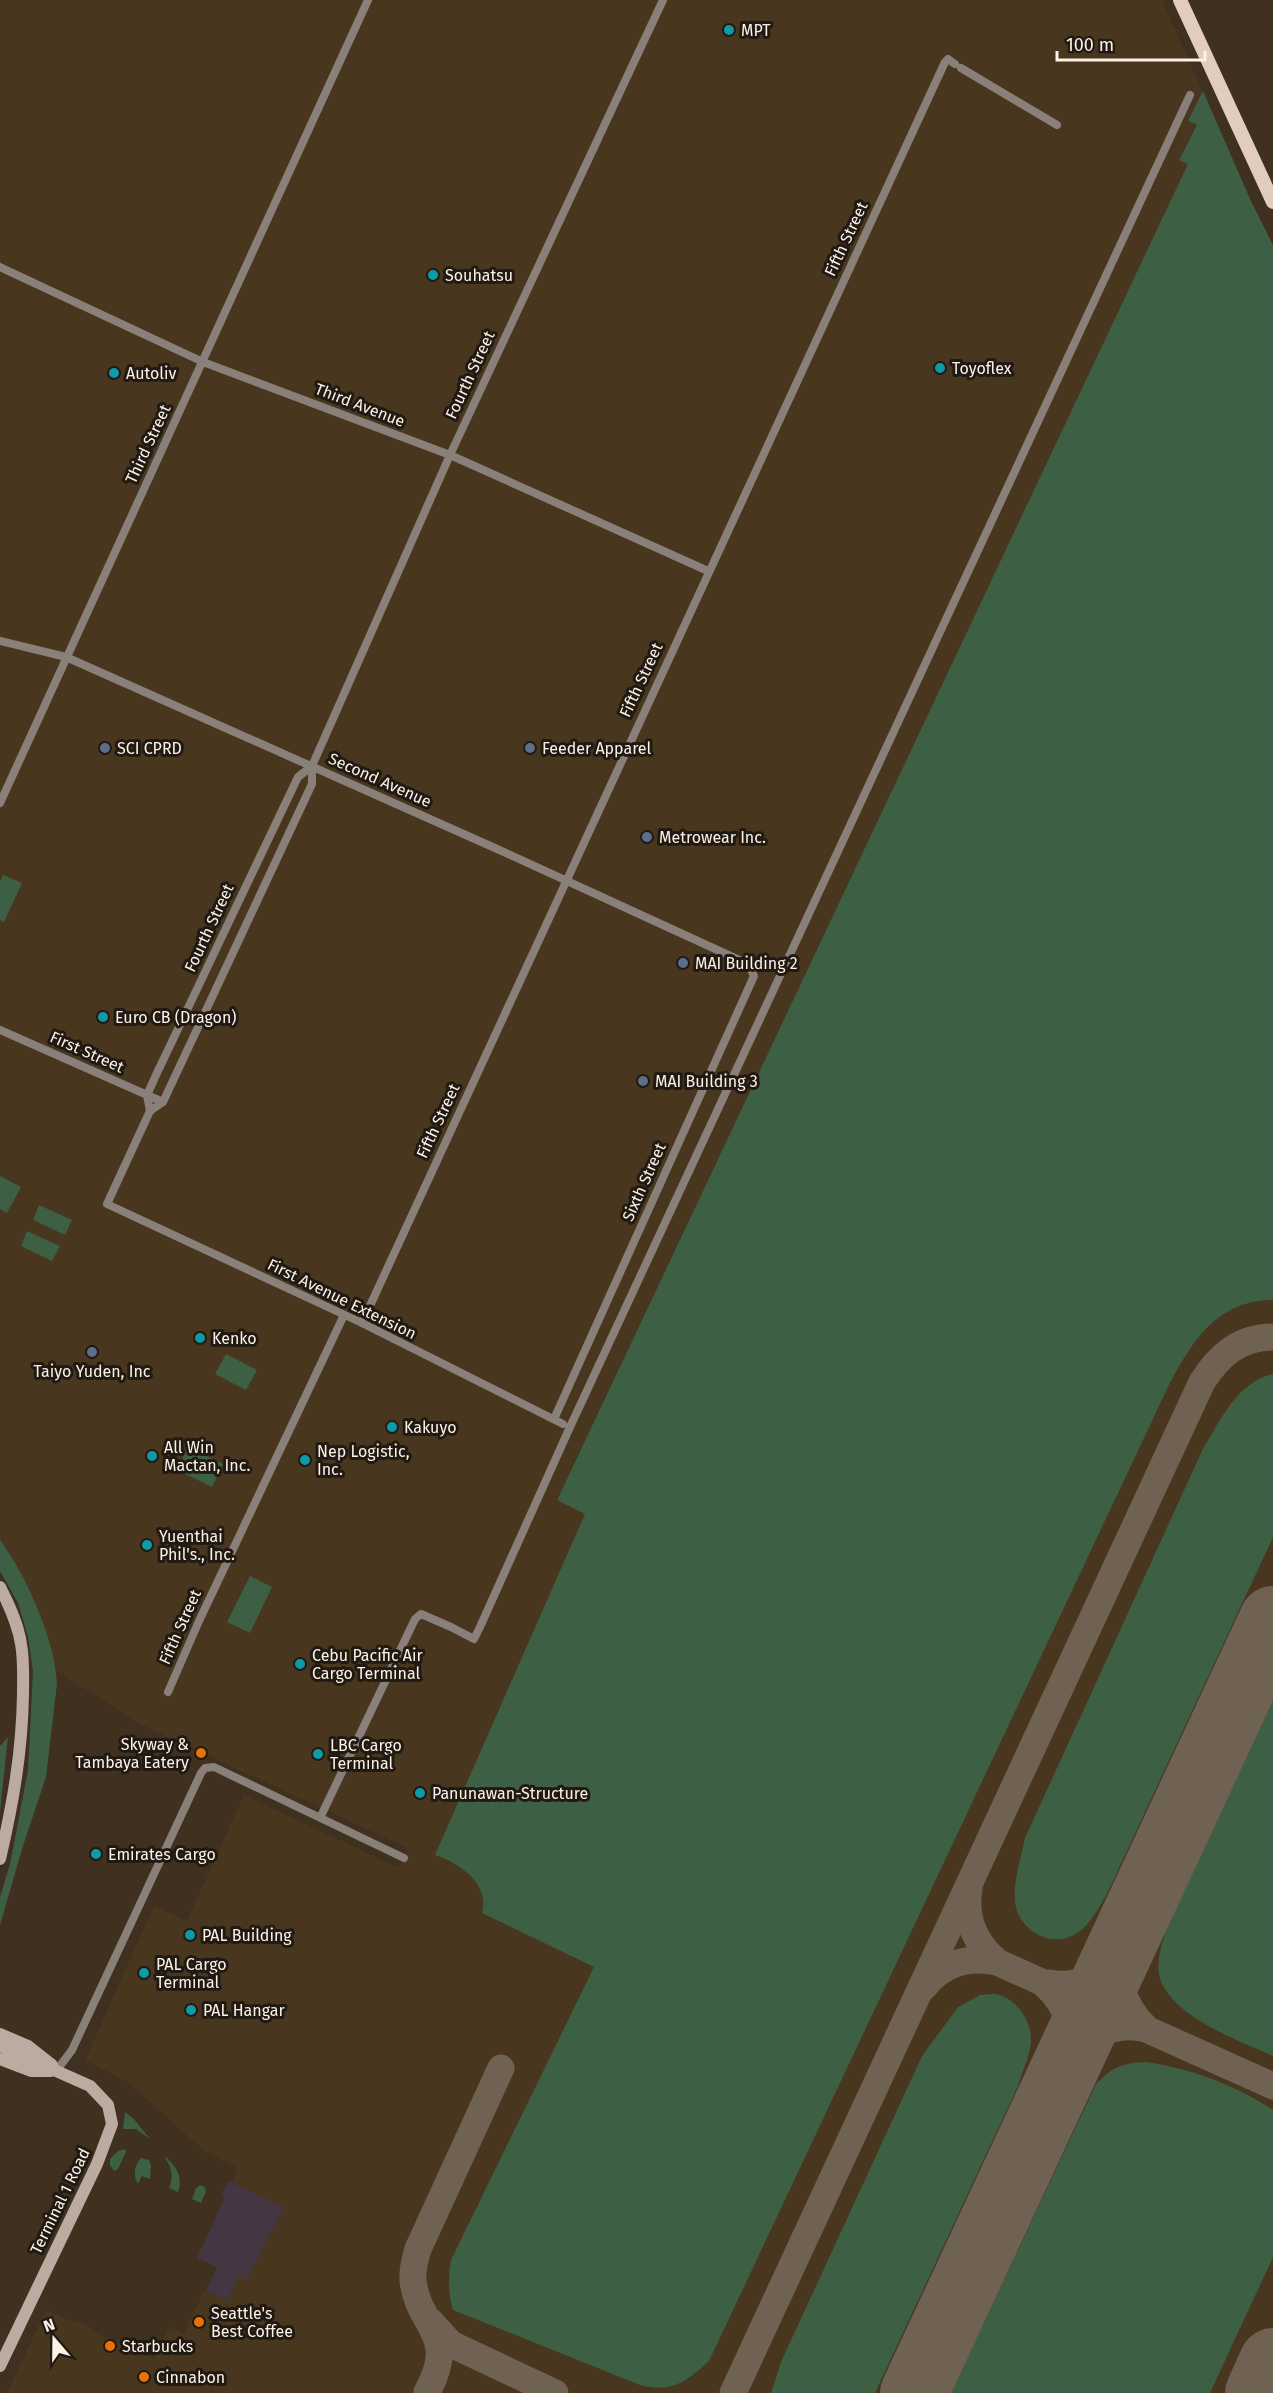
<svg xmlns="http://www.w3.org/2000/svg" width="1273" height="2393" viewBox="0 0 1273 2393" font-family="'Fira Sans',sans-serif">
<rect width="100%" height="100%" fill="#3f301f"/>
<!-- commercial -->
<path fill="#443643" d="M228,2181L285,2207L247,2281L227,2300L206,2291L217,2267L197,2258L225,2197L222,2195Z"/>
<!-- built -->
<path fill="#49361f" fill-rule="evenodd" d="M0,0H1162L1250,199L1273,245V2393H7L46,2310L72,2322L73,2320L83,2324L92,2328L91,2331L154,2359L169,2327L184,2334L203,2293L206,2291L227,2300L238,2277L247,2280L284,2207L232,2183L238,2168L203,2150L128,2082L85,2060L154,1906L187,1921L244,1795L399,1868L408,1848L138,1723L57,1671L39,1614L10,1552L0,1540ZM1190,139L1209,150L574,1508L557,1499L1189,164L1179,159Z"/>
<!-- green -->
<path fill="#3d5f43" d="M1203,91L1250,199L1273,245V1300C1216,1300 1191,1343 1167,1389L709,2361C686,2382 672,2393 640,2385L453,2310C448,2292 448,2278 451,2260L594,1967L482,1913C490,1883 459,1863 435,1855L585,1514L557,1500L1188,164L1179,160L1197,125L1188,121Z
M3,875L22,883L4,922L0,920V882Z
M0,1176L21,1187L7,1213L0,1209Z
M39,1205L72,1220L65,1235L33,1220Z
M27,1231L60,1246L52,1261L21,1246Z
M226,1354L257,1370L246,1390L215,1374Z
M1273,1374V1537L1106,1896C1097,1910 1089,1927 1074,1935C1049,1948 1018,1929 1015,1902C1013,1881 1021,1858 1025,1838L1202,1451C1220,1421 1236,1383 1273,1374Z
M188,1447L223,1464L212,1487L177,1470Z
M0,1540C25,1572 56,1643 57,1684L46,1777L23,1846L0,1925V1897L10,1864L28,1770L33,1671L28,1637L18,1603L0,1571Z
M250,1576L272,1587L250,1633L227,1622Z
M1273,1700V2056C1240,2041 1179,2019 1162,1984C1154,1967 1161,1947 1166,1930Z
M8,1737L0,1812V1746Z
M980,1995C986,1995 994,1993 999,1995C1017,2000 1031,2021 1031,2039C1031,2054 1022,2072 1018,2086L875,2393H771L781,2362L922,2056L958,2007Z
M1147,2062C1192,2069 1235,2085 1273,2110V2257L1210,2393H951L1096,2084C1114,2066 1122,2063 1147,2062Z
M125,2112L133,2118L150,2139L136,2129H123Z
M125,2149L126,2152L118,2169L114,2171L110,2165V2159L118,2151Z
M166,2157C177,2168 183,2176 178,2192L169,2188C174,2176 172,2168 165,2158Z
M141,2158L149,2160L151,2165L150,2179L142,2176L138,2184C133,2176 134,2165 141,2158Z
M200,2185L205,2187L206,2192L201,2203L192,2199L196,2188Z"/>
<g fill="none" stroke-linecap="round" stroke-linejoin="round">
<!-- taxiway -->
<path stroke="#706253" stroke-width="27" d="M969,1889C964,1918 975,1943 997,1962
M1120,1949C1117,1979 1122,2005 1145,2027
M1049,1983C1078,1989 1105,1974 1120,1949
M1044,1984C1067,2004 1076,2031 1068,2060
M924,1987C943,1963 968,1956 997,1962L1273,2086
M1068,2060C1087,2037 1111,2022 1142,2028
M431,2322L451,2344L555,2393
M427,2392C459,2334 419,2329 413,2281C412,2270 415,2259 418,2249L501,2068
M733,2393L1202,1382C1219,1355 1240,1337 1273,1337"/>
<!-- runway -->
<path stroke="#706253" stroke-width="68" d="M914,2393L1273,1620
M1259,2393L1273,2362"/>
<!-- street -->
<path stroke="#8a807a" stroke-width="8" d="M961,68L1057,125
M0,267L203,362L450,455L708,571
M0,641L66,657L495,848L748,964L754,976L554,1419
M0,803L368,0
M0,1030L163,1102
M150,1111L147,1095L157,1073L298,777L312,766
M362,1323L945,62L948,59L955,64
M563,1424L362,1323L107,1204L150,1111L163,1102L312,784V766L450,455L663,0
M168,1692L199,1621L344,1315
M320,1818L415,1619L421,1614L451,1627L474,1639L480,1627L570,1427L1190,95
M57,2070L72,2050L201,1773L205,1768L214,1767L404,1858"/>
<!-- secondary -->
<path stroke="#bbaba1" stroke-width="12" d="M0,1587C9,1605 18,1624 21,1644C24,1660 23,1678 23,1694C22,1753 13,1803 0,1859
M0,2034L28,2046L52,2065
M0,2046L90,2086L108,2105L112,2124L97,2164L0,2366
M0,2059L31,2071H51"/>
<!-- primary -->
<path stroke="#e1ccbf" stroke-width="14" d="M1180,0L1273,202"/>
</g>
<!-- markers -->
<g fill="#0f9aa8" stroke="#201a12" stroke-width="2">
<circle cx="729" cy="30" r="6"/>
<circle cx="433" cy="275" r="6"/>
<circle cx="940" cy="368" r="6"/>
<circle cx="114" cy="373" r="6"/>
<circle cx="103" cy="1017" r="6"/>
<circle cx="200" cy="1338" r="6"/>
<circle cx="392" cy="1427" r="6"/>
<circle cx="152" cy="1456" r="6"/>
<circle cx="305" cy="1460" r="6"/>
<circle cx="147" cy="1545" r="6"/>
<circle cx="300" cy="1664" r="6"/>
<circle cx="318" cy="1754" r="6"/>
<circle cx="420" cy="1793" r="6"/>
<circle cx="96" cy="1854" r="6"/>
<circle cx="190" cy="1935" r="6"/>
<circle cx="144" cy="1973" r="6"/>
<circle cx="191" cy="2010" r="6"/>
</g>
<g fill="#5c6f8a" stroke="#201a12" stroke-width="2">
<circle cx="105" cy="748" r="6"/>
<circle cx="530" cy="748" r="6"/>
<circle cx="647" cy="837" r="6"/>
<circle cx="683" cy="963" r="6"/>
<circle cx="643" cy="1081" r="6"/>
<circle cx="92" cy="1352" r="6"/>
</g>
<g fill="#e8710a" stroke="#201a12" stroke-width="2">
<circle cx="201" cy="1753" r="6"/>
<circle cx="199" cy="2322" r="6"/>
<circle cx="110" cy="2346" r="6"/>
<circle cx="144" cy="2377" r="6"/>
</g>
<g text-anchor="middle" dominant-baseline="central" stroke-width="6" stroke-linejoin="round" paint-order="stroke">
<!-- poi labels -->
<g font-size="16" fill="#fcf2e8" stroke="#201a12" text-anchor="start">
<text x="741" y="30">MPT</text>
<text x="445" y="275">Souhatsu</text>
<text x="952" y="368">Toyoflex</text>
<text x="126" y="373">Autoliv</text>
<text x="117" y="748">SCI CPRD</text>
<text x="542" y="748">Feeder Apparel</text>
<text x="659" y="837">Metrowear Inc.</text>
<text x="695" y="963">MAI Building 2</text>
<text x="115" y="1017">Euro CB (Dragon)</text>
<text x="655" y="1081">MAI Building 3</text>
<text x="212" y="1338">Kenko</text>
<text x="92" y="1371" text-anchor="middle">Taiyo Yuden, Inc</text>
<text x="404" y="1427">Kakuyo</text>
<text x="164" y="1447">All Win<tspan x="164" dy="18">Mactan, Inc.</tspan></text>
<text x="317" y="1451">Nep Logistic,<tspan x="317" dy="18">Inc.</tspan></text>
<text x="159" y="1536">Yuenthai<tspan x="159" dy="18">Phil's., Inc.</tspan></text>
<text x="312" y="1655">Cebu Pacific Air<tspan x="312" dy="18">Cargo Terminal</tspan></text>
<text x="189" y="1744" text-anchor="end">Skyway &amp;<tspan x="189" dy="18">Tambaya Eatery</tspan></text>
<text x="330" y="1745">LBC Cargo<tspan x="330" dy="18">Terminal</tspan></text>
<text x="432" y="1793">Panunawan-Structure</text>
<text x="108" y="1854">Emirates Cargo</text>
<text x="202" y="1935">PAL Building</text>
<text x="156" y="1964">PAL Cargo<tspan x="156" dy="18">Terminal</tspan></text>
<text x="203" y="2010">PAL Hangar</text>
<text x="211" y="2313">Seattle's<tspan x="211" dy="18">Best Coffee</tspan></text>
<text x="122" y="2346">Starbucks</text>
<text x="156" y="2377">Cinnabon</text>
</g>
<!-- street labels -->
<g font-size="16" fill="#fcf2e8" stroke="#201a12">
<text transform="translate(846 239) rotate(-65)">Fifth Street</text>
<text transform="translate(470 375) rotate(-65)">Fourth Street</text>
<text transform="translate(360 405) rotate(21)">Third Avenue</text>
<text transform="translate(148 444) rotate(-65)">Third Street</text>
<text transform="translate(641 680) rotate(-65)">Fifth Street</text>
<text transform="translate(380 780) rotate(24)">Second Avenue</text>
<text transform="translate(209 928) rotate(-65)">Fourth Street</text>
<text transform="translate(87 1052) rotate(24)">First Street</text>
<text transform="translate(438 1121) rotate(-65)">Fifth Street</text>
<text transform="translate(644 1182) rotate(-66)">Sixth Street</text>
<text transform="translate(342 1299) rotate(26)">First Avenue Extension</text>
<text transform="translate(180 1627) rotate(-66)">Fifth Street</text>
<text transform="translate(60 2201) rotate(-64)">Terminal 1 Road</text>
</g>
</g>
<!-- north arrow -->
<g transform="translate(54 2339) rotate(340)" stroke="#201a12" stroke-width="4.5" paint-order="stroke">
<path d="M0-4.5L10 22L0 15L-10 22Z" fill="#fcf2e8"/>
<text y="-9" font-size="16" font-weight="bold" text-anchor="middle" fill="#fcf2e8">N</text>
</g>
<!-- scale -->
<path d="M1057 51v9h148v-9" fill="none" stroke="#fcf2e8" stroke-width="3"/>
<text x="1066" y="51" font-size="18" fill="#fcf2e8" stroke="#201a12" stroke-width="4.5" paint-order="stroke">100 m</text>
</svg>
